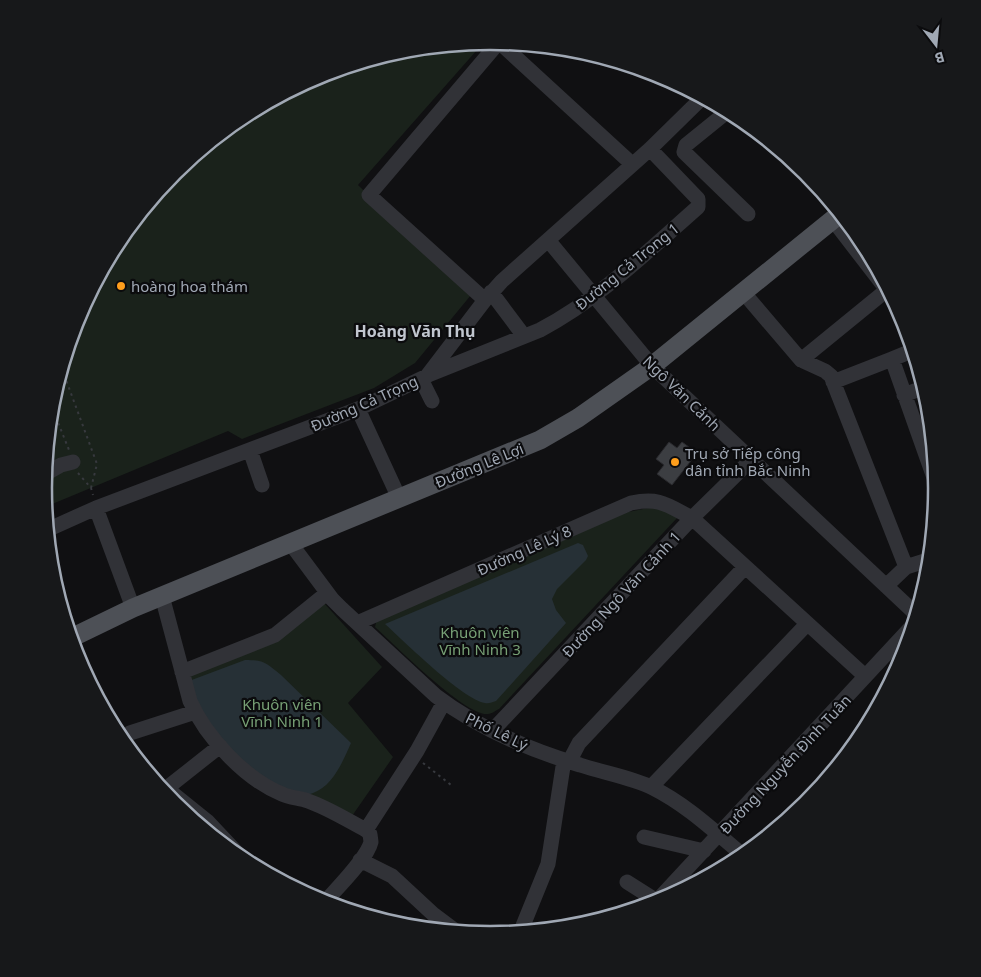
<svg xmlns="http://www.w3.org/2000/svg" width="981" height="977" viewBox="0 0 981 977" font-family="'Noto Sans',sans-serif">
<rect width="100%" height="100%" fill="#101012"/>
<!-- green -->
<path fill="#1a221b" d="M484,42L358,185L471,295L415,363L374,388L242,439L228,431L45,507L43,488L52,401L77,317L119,240L174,172L242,116L320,75L404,50Z
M665,507L677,518L499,709C496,710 492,714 488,714C466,717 393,643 375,627L377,619L623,513L648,508Z
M324,603L382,667L348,703L393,757L352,816L290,795L186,677Z"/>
<!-- water -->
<path fill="#263036" d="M578,543L583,545L588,556L586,560L557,589L552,599L556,610L566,623L496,701C492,702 489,704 485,703C462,699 405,642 385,624Z
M245,660C264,660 266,663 281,675L351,743C343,761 333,786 313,793C277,807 223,747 205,720C198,709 194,694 189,681Z"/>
<!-- building -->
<path fill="#3c3e42" stroke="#2a2a2e" d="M669,442L677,448L682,442L697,453L672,485L657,474L664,465L656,459Z"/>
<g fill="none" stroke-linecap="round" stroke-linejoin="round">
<!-- path -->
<path stroke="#37393e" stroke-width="2" stroke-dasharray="2.5 4" stroke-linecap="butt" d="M109,259L118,247L122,236
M62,369L97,464L91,488
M51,405L69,450
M78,473L91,488L93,495
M423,763L451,785"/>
<!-- minor -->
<path stroke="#313237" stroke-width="15" d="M728,111L686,145L684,152L748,214
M833,220L887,290
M548,240L652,366L917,615
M491,292L524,336
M743,292L801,360L825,371L831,376L906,567
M485,300L369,195L499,42L632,164
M892,359L914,350
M801,360L888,289
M428,375L540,330C599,299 648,251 698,207V199L650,149
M421,379L432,401
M833,382L892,359L938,489
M904,395L925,387
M358,409L399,498
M250,450L262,485
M45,474L61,465L73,462
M96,508L133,608
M47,530L96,508L358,409L427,376L485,300L502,281L650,149L703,97
M291,544L332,599L342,609L436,696C478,728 530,750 580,765C604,773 631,777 653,788C687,805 715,832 744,856
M886,586L906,567L931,559
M162,596L190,701C206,737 245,779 282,794C290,798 300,798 308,801C328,808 347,820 366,830
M357,623L631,503C660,497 667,505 692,518L865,676
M182,672L275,635L327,593
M493,730L692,518L751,460
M121,740L130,733L195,712
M569,762L579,743L745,567
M651,787L807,624
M166,788L207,821L238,854
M163,791L220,746
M644,837L704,851
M360,860L392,876L433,914L457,932
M627,882L657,901
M324,903C336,889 367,859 371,842C371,841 370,835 370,834L366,830L417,751L444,702
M654,904L914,624
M520,933L548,864L564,760"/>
<!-- major -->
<path stroke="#4d5056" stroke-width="19" d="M71,638L133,608L540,440L578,418L652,366L841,213"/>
</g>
<!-- markers -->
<g fill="#fe9e1c" stroke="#0b0b0d" stroke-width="2">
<circle cx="121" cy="286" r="5"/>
<circle cx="675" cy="462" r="5"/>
</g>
<g text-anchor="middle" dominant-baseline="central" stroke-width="4.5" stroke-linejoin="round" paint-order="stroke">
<!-- street labels -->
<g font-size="15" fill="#a0a8b4" stroke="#0b0b0d">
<text transform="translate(627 266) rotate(-39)">Đường Cả Trọng 1</text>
<text transform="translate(682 393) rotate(44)">Ngô Văn Cảnh</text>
<text transform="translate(364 403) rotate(-24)">Đường Cả Trọng</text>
<text transform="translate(479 465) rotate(-22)">Đường Lê Lợi</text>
<text transform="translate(524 550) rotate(-24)">Đường Lê Lý 8</text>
<text transform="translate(621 594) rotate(-47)">Đường Ngô Văn Cảnh 1</text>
<text transform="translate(497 731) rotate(26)">Phố Lê Lý</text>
<text transform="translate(785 764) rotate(-47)">Đường Nguyễn Đình Tuân</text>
</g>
<!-- poi labels -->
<g font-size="15" fill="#a0a8b4" stroke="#0b0b0d" text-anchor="start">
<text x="131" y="286">hoàng hoa thám</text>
<text x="685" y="453">Trụ sở Tiếp công<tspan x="685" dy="17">dân tỉnh Bắc Ninh</tspan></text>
</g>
<!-- park labels -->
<g font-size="15" fill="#77a075" stroke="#0b0b0d">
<text x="480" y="632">Khuôn viên<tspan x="480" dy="17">Vĩnh Ninh 3</tspan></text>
<text x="282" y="704">Khuôn viên<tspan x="282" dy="17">Vĩnh Ninh 1</tspan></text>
</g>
<!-- neighbourhood labels -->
<g font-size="16" font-weight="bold" fill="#c1c6cf" stroke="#0b0b0d">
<text x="415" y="331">Hoàng Văn Thụ</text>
</g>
</g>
<!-- crop -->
<path d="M0 0H981V977H0ZM52 488a438 438 0 1 1 876 0a438 438 0 1 1-876 0Z" fill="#17181a" fill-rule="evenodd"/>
<path fill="none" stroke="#a0a8b4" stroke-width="2.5" d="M52 488a438 438 0 1 1 876 0a438 438 0 1 1-876 0Z"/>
<!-- north arrow -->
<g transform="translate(936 45) rotate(164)" stroke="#0b0b0d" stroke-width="4" paint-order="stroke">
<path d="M0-4L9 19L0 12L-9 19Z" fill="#a0a8b4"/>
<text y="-8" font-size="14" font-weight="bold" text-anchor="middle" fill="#a0a8b4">B</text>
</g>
</svg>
